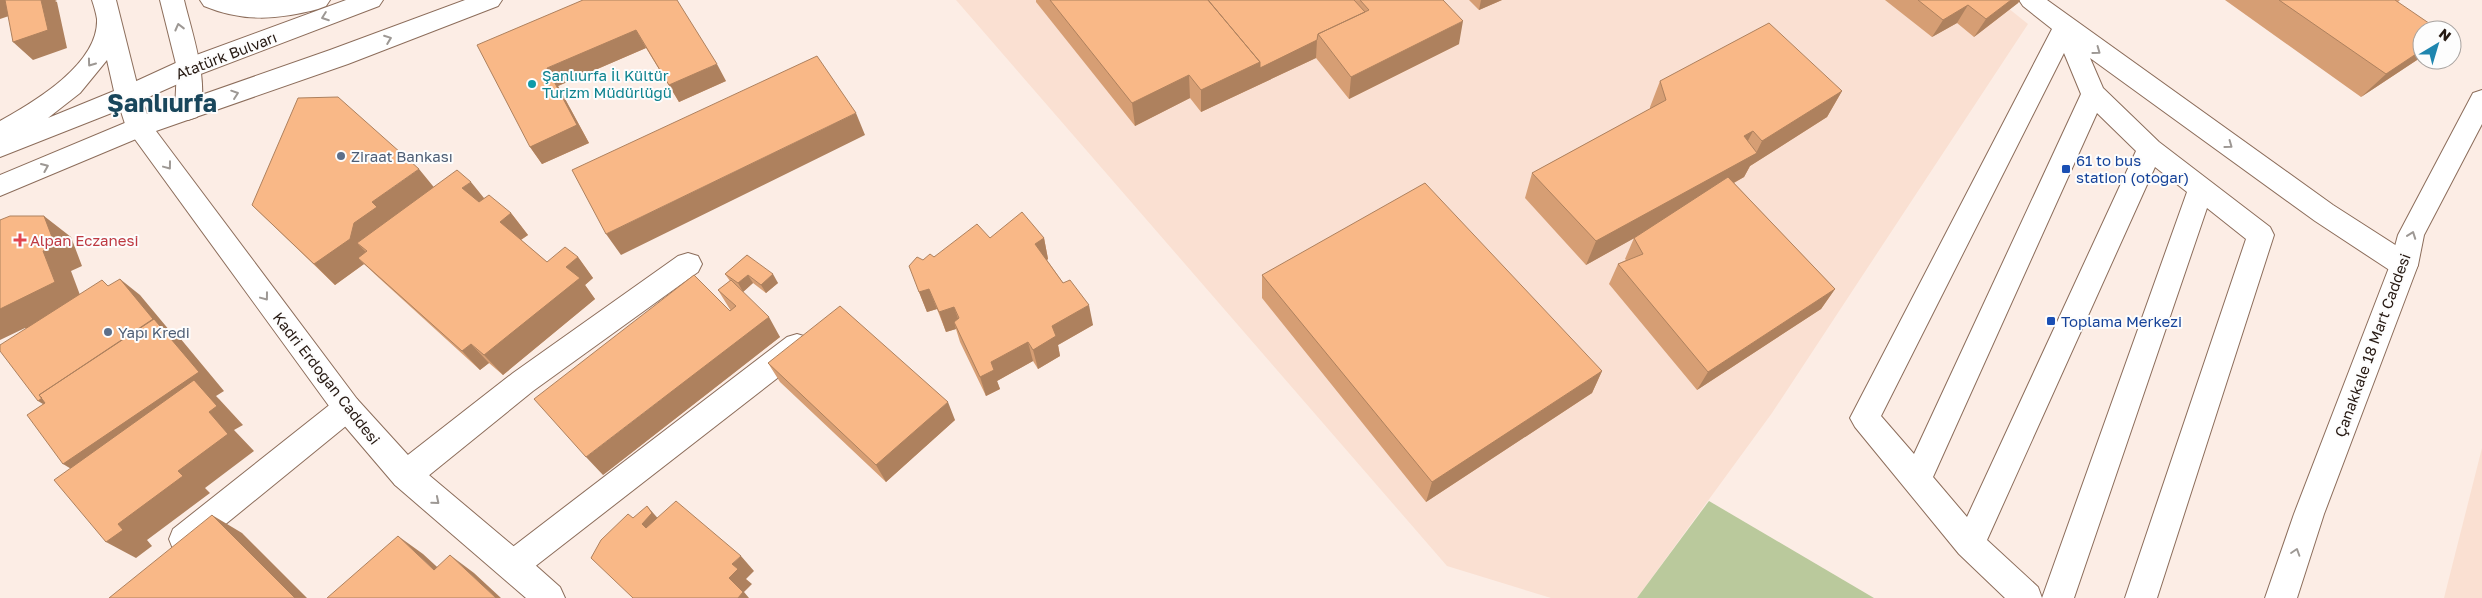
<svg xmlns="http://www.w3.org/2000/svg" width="2482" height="598" viewBox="0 0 2482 598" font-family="'Golos Text',sans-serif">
<rect width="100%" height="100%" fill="#fcede5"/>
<!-- built -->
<path fill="#fae0d2" d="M956,0H1998L2028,24L1772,413L1637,598H1551L1447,566Z
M2482,448V598H2444Z"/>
<!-- green -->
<path fill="#bac99c" d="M1709,501L1874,598H1637Z"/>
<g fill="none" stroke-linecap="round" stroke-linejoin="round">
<defs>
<path id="minor" d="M2019,0H2047L2333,205L2414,257L2418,265L2414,273L2404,276L2394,273L2315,221L2090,58L2103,88L2159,142L2270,227L2274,235L2157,598H2125L2246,239L2207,208L2074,598H2005L1959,554L1855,427L1850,418L2052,29L2023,6ZM2064,53L2081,94L1914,454L1881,416ZM2097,113L2136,151L1967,517L1933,477ZM2155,167L2187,192L2042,598L2038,587L1987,540Z
M688,253L698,256L702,264L698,272L533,391L417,485L406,489L395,485L391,475L395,465L513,373L678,256Z
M797,334L807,337L811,346L807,355L524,575L513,580L502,575L498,565L502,555L787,337Z
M347,395L357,399L361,408L357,417L195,549L184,553L173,549L169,539L173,529L337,399Z"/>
<path id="secondary" d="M92,0H116L140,96L137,103L0,157V121C34,102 99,64 97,19C96,13 94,6 92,0ZM107,60L114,91L48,118L80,93Z
M160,0H184C191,30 212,89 197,117L188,120L179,117L175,110L177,68Z
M139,117L148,120L152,127L148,134L0,196V175Z"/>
<path id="primary" d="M200,0H330L326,6L318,9C278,20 242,22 204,6Z
M346,0H383L379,6L198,75L142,100L147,114L330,50L465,0H502L498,6L348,64L156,131L357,399L417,465L524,555L560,587L565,598H526L395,485L337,417L126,127L116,96L119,89L180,61Z
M2482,90V124L2424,235L2418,265L2324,514L2297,598H2265L2294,514L2390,265L2398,235L2473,93Z"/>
</defs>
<!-- minor casing -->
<use href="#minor" stroke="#8c6d5b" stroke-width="2"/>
<!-- secondary casing -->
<use href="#secondary" stroke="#8c6d5b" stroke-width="2"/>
<!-- primary casing -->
<use href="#primary" stroke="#8c6d5b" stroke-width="2"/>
<!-- minor -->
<use href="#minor" fill="#fff" fill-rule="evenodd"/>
<!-- secondary -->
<use href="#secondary" fill="#fff" fill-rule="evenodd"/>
<!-- primary -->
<use href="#primary" fill="#fff" fill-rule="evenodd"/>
</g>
<!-- wall -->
<path fill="#d69e74" d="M583,0L726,81L679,102L646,48L558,86L589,143L542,164L530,147Z
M1036,0H1443L1459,44L1349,99L1316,58L1201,112L1190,98L1135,126L1036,2Z
M1469,0H1502L1479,10Z
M1885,0H2020L2018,3L1974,37L1957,23L1932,37Z
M2225,0H2400L2398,2L2420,58L2361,97Z
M1660,81L1842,91L1827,117L1750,166L1744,177L1734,183L1835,289L1821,309L1697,390L1609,284L1618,264L1626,260L1625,259L1634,238L1586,265L1525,198L1532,173L1650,109V107Z
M434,187L484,198L511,213L528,235L521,240L547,262L578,257L593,278L585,285L595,299L503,375L489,363L480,370L379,278L364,264L335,285L252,205Z
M990,238H1044L1048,259L1047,260L1093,325L1058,345L1060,356L1038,369L1033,361L997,381L1000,389L986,396L960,342L956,329L946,332L937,309L927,312L919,292L923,260Z
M747,255L778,283L766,293L753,283L743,292L780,337L603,475L731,311L718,290L730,281L725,274Z
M1262,275L1602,371L1592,393L1426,502L1262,298Z
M768,363L955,420L886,482L780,382Z"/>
<!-- shaded-wall -->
<path fill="#ae815e" d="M0,0H57L55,1L57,2L67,48L33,60L13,42L42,5L0,19Z
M1481,0H1502L1479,10Z
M2011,0H2020L2018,3L1974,37L1986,19Z
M1968,5L1957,23L1932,37L1943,20Z
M1463,21L1459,44L1349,99L1351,77Z
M636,30L646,48L558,86L589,143L542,164L530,147L547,68Z
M1317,40L1316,58L1201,112V90L1260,62Z
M2422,50V56L2420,58L2361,97L2386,74Z
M717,64L726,81L679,102L669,85Z
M1189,75L1190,98L1135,126L1132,103Z
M1842,91L1827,117L1750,166L1744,177L1586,265L1596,241L1756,153L1762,141Z
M856,113L865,135L621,255L606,234Z
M1753,131L1740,156L1744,136Z
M419,169L437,191L357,243L371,257L358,258L364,264L335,285L314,264L354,223L372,202Z
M471,182L488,203L480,209L462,188Z
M511,213L528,235L516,243L500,222Z
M44,216L71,237L82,266L71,271L83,303L28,329L25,328L0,340V308L43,251Z
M1044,238L1048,259L1040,265L1035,244Z
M578,257L593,278L585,285L595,299L503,375L484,355L566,267Z
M773,274L778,283L766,293L761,285Z
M748,275L753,283L743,292L738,283Z
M120,279L140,295L170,331L180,338L224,391L216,396L219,399L243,425L234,430L254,451L205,488L210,493L147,540L152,546L136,558L106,542L118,524L93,482L63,464L61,415L38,401Z
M929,289L937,309L927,312L919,292Z
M1835,289L1821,309L1697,390L1708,372Z
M1089,305L1093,325L1058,345L1060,356L1038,369L1033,350L1052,326Z
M954,307L961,327L954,322L956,329L946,332L939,312Z
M769,317L780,337L603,475L586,457Z
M1028,342L1033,361L997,381L1000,389L986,396L980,377L991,362Z
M471,344L489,363L480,370L462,351Z
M1602,371L1592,393L1426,502L1432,482Z
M948,402L955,420L886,482L876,465Z
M647,506L662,523L657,540L642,524Z
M212,515L242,533L307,598H295Z
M398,536L423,554L459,587L434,570Z
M450,555L474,573L501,598H496Z
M741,556L754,571L746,579L752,584L744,592L749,598H738L729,578L732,564Z"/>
<!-- building -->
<path fill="#f9b887" stroke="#ae815e" d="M5,0H41L48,30L13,42Z
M583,0H677L717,64L669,85L636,30L547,68L577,125L530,147L477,45Z
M1050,0H1208L1260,62L1201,90L1189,75L1132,103Z
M1208,0H1354L1365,12L1318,34L1317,40L1260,68V62Z
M1360,0H1443L1463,21L1351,77L1318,34L1369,10Z
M1918,0H2011L1986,19L1968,5L1943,20Z
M2279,0H2395L2439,30H2422V50L2386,74Z
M1769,23L1842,91L1762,141L1753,131L1744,136L1757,153L1596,241L1532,173L1666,100L1660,81Z
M817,56L856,113L606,234L572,170Z
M338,97L419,169L372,202L377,207L354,223L350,239L314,264L252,205L298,98Z
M457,170L471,182L462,188L479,202L489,195L511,213L500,222L547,262L565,247L578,257L566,267L580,278L484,355L471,344L462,351L358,258L367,251L357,243Z
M1728,177L1835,289L1708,372L1618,264L1643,254L1634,238Z
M1425,183L1602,371L1432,482L1262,275Z
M1022,212L1044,238L1035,244L1063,283L1070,280L1089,305L1052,326L1056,336L1033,350L1028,342L991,362L994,370L980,377L954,322L959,318L954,307L939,312L929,289L919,292L909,266L917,257L923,260L930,254L934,257L977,224L990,238Z
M10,216H44L55,245L43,251L55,282L0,309V220Z
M747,255L773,274L761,285L748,275L738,283L725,274Z
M694,275L730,311L736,306L718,290L731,280L769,317L586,457L534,399Z
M120,279L153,319L39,395L42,398L38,401L0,351V345L102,280L108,286Z
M840,306L948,402L876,465L768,363Z
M154,319L199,372L63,464L27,415L45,403L39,395Z
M194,380L217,406L209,412L228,434L178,471L183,476L118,524L123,530L106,542L54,480Z
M676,501L741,556L732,564L738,569L729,578L743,592L738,598H633L591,558L601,540L628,514L633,518L647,506L652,513L642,524L646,528Z
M212,515L295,598H109Z
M398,536L434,570L450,555L496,598H327Z"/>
<!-- one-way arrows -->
<defs><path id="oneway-chevron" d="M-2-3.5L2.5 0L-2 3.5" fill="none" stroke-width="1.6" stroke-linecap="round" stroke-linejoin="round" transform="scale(1.25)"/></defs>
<g stroke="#9d9894">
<use href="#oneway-chevron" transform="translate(325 17) rotate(160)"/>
<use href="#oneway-chevron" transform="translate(179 27) rotate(-104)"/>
<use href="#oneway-chevron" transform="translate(388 39) rotate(-21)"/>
<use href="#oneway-chevron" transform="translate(2097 51) rotate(36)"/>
<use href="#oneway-chevron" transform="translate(91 63) rotate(126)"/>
<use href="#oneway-chevron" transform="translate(235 94) rotate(-19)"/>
<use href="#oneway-chevron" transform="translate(2229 145) rotate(36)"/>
<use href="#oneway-chevron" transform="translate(168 166) rotate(53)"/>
<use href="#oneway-chevron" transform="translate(45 167) rotate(-23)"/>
<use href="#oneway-chevron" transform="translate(2412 235) rotate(-70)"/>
<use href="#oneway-chevron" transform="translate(265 297) rotate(53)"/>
<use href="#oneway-chevron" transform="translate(436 501) rotate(40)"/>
<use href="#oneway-chevron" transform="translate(2296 552) rotate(-72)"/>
</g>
<!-- markers -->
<circle fill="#0f9aa8" stroke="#fdfdfd" stroke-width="2" cx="532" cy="84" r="5"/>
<g fill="#5c6f8a" stroke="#fdfdfd" stroke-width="2">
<circle cx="341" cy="156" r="5"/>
<circle cx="108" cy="332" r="5"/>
</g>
<g fill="#1a4fb4" stroke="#fdfdfd" stroke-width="2">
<rect x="2061" y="164" width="10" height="10" rx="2.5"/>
<rect x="2046" y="316" width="10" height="10" rx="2.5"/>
</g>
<path fill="#e0444e" stroke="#fdfdfd" stroke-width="2" d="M17.5 232.5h5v5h5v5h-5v5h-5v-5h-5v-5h5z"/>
<g text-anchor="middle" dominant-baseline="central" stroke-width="4" stroke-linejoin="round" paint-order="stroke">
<!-- street labels -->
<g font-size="15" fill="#261912" stroke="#fdfdfd">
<text transform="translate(226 55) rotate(-21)">Atatürk Bulvarı</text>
<text transform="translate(2372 345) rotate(-70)">Çanakkale 18 Mart Caddesi</text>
<text transform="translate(327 378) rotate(52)">Kadri Erdoğan Caddesi</text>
</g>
<!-- culture labels -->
<g font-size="15" fill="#0d838f" stroke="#fdfdfd" text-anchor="start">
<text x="542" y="75">Şanlıurfa İl Kültür<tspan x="542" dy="17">Turizm Müdürlüğü</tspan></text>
</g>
<!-- service labels -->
<g font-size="15" fill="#4e5e75" stroke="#fdfdfd" text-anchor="start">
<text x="351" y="156">Ziraat Bankası</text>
<text x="118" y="332">Yapı Kredi</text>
</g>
<!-- transit labels -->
<g font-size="15" fill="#164399" stroke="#fdfdfd" text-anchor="start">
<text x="2076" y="160">61 to bus<tspan x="2076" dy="17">station (otogar)</tspan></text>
<text x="2061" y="321">Toplama Merkezi</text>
</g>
<!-- health labels -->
<g font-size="15" fill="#be3a42" stroke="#fdfdfd" text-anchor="start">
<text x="30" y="240">Alpan Eczanesi</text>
</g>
<!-- town labels -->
<g font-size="25" font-weight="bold" fill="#19465b" stroke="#fdfdfd">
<text x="162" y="102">Şanlıurfa</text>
</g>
</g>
<!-- north arrow -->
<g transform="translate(2437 45) rotate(38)"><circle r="24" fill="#fdfdfd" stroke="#a7a29f"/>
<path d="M0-4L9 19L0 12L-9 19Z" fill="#1f86af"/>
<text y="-8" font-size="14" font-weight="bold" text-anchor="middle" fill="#261912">N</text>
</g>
</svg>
